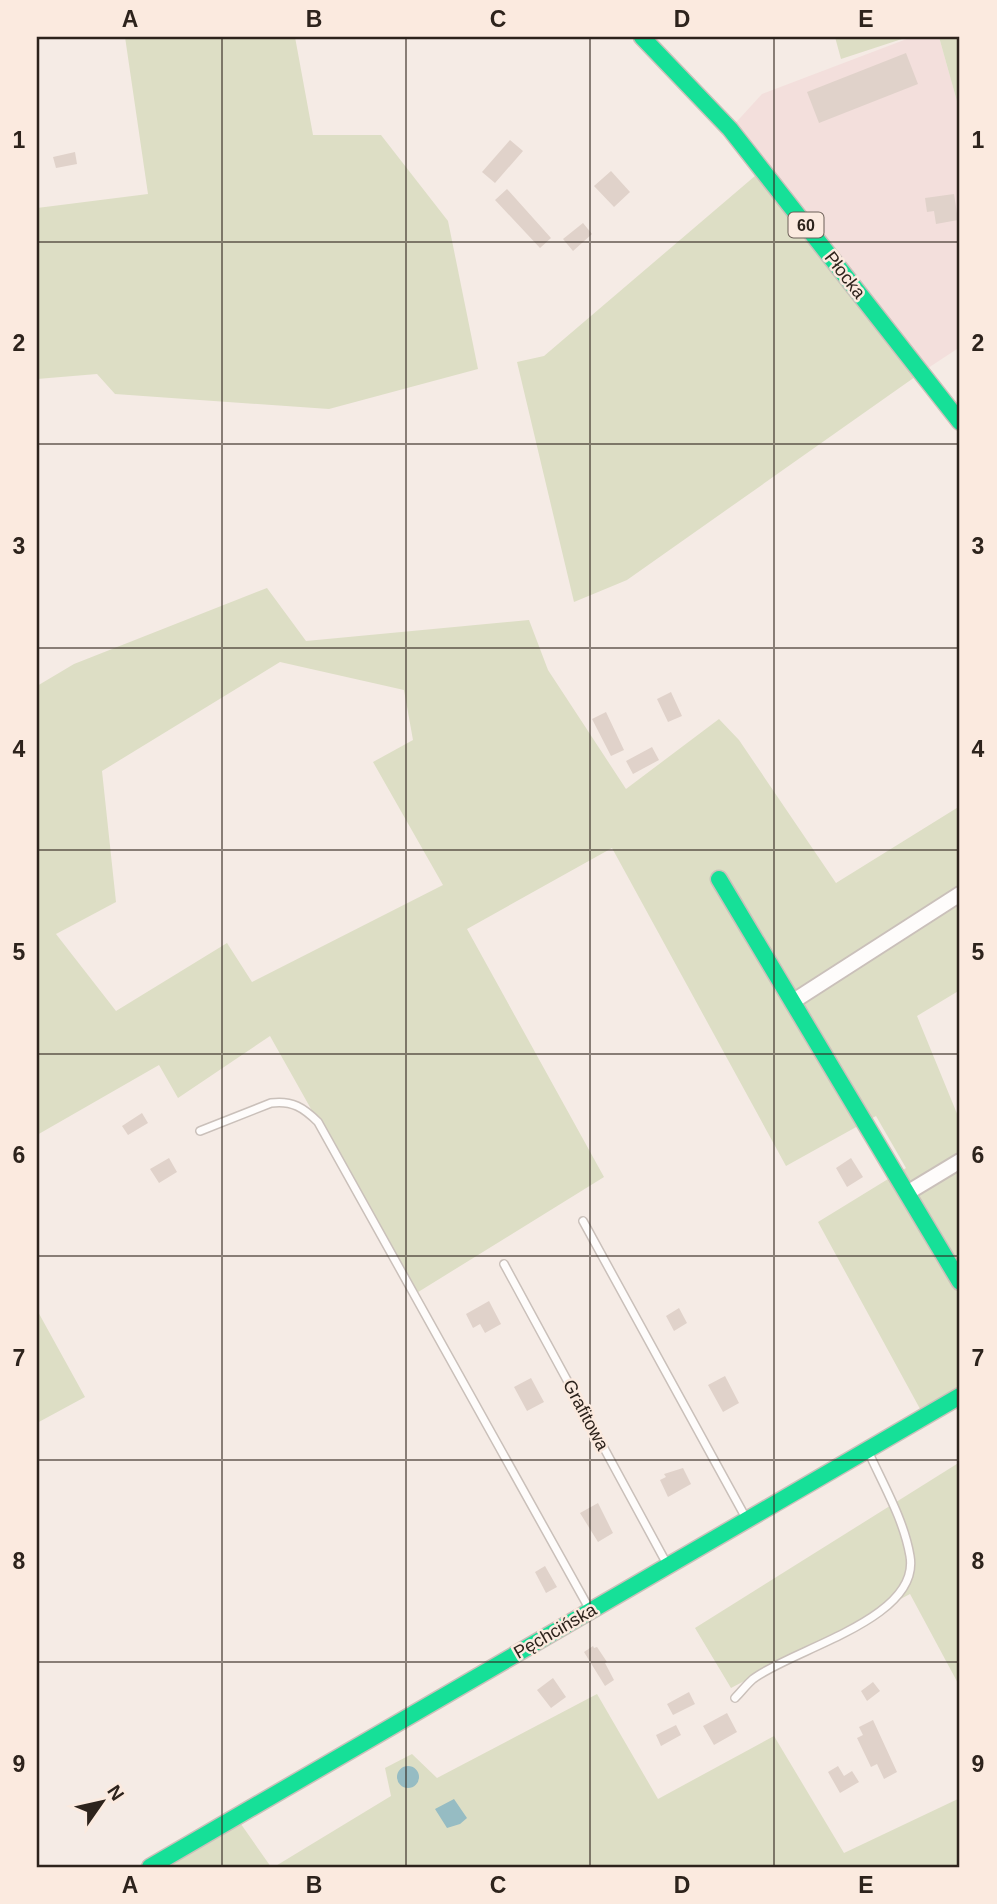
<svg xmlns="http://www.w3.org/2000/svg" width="997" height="1904" viewBox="0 0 997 1904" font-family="Arial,sans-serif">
<rect width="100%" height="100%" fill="#f5ebe5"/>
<!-- industrial -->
<path fill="#f3dfdc" d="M912,37H939L960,112V347L922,372L730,129L762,94Z"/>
<!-- green -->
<path fill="#dddec5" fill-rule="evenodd" d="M125,37H295L313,135H381L448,221L478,369L329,409L115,394L97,374L37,379V208L148,194Z
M835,37H908L841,59Z
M939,37H960V112Z
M762,170L922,372L627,580L574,602L517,362L544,356Z
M267,588L306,641L529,620L548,670L626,789L719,719L739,740L836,883L960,806V990L917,1016L960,1121V1396L925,1418L818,1222L906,1168L876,1116L786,1166L612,848L467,929L604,1177L415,1294L270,1036L178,1098L159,1065L37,1135V686L74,664ZM280,662L404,690L413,740L373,762L443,885L252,982L227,943L116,1011L56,934L116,902L102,771Z
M37,1310L85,1397L37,1423Z
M960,1462V1687L910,1594L731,1688L695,1628Z
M597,1694L658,1799L774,1736L844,1853L960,1798V1867H274L391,1796L385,1768L412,1754L437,1778Z
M236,1817L271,1867H150Z"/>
<!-- water -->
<path fill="#96bcc3" d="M397 1777a11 11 0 1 1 22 0a11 11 0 1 1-22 0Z
M454,1799L467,1818L460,1824L447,1828L435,1809Z"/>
<!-- building -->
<path fill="#e0d2ca" d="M906,53L918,84L819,123L807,92Z
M510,140L523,151L495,183L482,172Z
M75,152L77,164L56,168L53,157Z
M611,171L630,192L614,207L594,186Z
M507,189L551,238L540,248L495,200Z
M954,194L958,220L936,224L934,211L927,212L925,198Z
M583,223L592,234L573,251L563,239Z
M671,692L682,716L668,722L657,699Z
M606,712L624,750L611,756L592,719Z
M652,747L659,760L633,774L626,761Z
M142,1113L148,1123L128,1135L122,1126Z
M169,1158L177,1172L159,1183L150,1169Z
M851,1158L863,1177L847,1187L836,1168Z
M489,1301L501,1324L485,1333L480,1324L473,1328L466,1314Z
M679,1308L687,1323L674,1331L666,1316Z
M725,1376L739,1403L723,1412L708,1385Z
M531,1378L544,1402L527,1411L514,1387Z
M683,1468L691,1484L668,1497L660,1480L666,1477L664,1474Z
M598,1503L613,1533L598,1542L580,1513Z
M545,1566L557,1587L546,1593L535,1572Z
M593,1646L594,1648L597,1647L607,1662L605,1663L614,1680L605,1686L584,1652Z
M553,1678L566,1697L551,1708L537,1690Z
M873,1682L880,1691L867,1701L861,1691Z
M689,1692L695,1704L673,1715L667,1704Z
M727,1713L737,1732L714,1745L703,1726Z
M873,1720L897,1772L884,1779L877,1764L871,1767L857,1738L863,1735L859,1727Z
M676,1725L681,1735L661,1746L656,1735Z
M838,1766L844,1776L852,1771L859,1782L840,1793L828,1772Z"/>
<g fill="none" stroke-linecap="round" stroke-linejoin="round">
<defs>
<path id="lane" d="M200,1131L271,1103C292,1100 304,1108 318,1122L590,1610
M583,1221L747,1520
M504,1264L668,1566
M735,1698C741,1692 747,1684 753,1679C792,1649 921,1619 910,1556C904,1520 883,1484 868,1451"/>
<path id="street" d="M792,1002L960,894
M907,1193L960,1161"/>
<path id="fast" d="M642,37L730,129L960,422
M719,879L960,1282
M150,1867L960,1396"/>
</defs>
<!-- lane casing -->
<use href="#lane" stroke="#cac0ba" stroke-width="10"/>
<!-- street casing -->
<use href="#street" stroke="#cac0ba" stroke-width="18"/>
<!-- fast casing -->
<use href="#fast" stroke="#cac0ba" stroke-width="19"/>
<!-- lane -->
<use href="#lane" stroke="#fefcfb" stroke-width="7"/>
<!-- street -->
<use href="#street" stroke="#fefcfb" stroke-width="14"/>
<!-- fast -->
<use href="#fast" stroke="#16e098" stroke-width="16"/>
</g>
<!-- grid -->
<path fill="none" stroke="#2d231c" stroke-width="2" stroke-opacity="0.55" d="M222,37V1867M406,37V1867M590,37V1867M774,37V1867M37,242H960M37,444H960M37,648H960M37,850H960M37,1054H960M37,1256H960M37,1460H960M37,1662H960"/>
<g text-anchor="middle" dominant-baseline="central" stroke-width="5" stroke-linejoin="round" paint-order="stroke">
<!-- shield labels -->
<rect fill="#fbeadf" stroke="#6b5f56" stroke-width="2" x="788.5" y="212.5" width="35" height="25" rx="5"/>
<g font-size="16" font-weight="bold" fill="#2d231c">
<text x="806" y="225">60</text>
</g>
<!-- street labels -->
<g font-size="18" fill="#2d231c" stroke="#fbeadf">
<text transform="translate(845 275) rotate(52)">Płocka</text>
<text transform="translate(586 1415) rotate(62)">Grafitowa</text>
<text transform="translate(555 1631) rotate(-30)">Pęchcińska</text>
</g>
</g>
<!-- border -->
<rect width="997" height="1904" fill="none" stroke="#fbeadf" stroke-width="77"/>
<!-- north arrow -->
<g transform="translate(102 1802) rotate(56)" stroke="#fbeadf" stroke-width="5" paint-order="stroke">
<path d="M0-5L12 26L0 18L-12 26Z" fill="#2d231c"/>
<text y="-10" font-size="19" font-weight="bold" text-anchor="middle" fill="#2d231c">N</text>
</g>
<rect x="38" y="38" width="920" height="1828" fill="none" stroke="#2d231c" stroke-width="2.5"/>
<g font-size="23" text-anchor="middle" font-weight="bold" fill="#2d231c">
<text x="130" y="27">A</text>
<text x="314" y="27">B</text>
<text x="498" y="27">C</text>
<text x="682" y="27">D</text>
<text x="866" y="27">E</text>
<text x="19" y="148">1</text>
<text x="978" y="148">1</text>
<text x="19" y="351">2</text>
<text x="978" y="351">2</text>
<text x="19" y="554">3</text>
<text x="978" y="554">3</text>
<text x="19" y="757">4</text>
<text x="978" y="757">4</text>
<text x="19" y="960">5</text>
<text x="978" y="960">5</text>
<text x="19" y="1163">6</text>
<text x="978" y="1163">6</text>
<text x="19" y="1366">7</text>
<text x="978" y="1366">7</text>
<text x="19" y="1569">8</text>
<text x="978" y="1569">8</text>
<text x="19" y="1772">9</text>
<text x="978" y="1772">9</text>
<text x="130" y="1893">A</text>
<text x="314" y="1893">B</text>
<text x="498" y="1893">C</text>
<text x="682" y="1893">D</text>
<text x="866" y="1893">E</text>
</g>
</svg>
